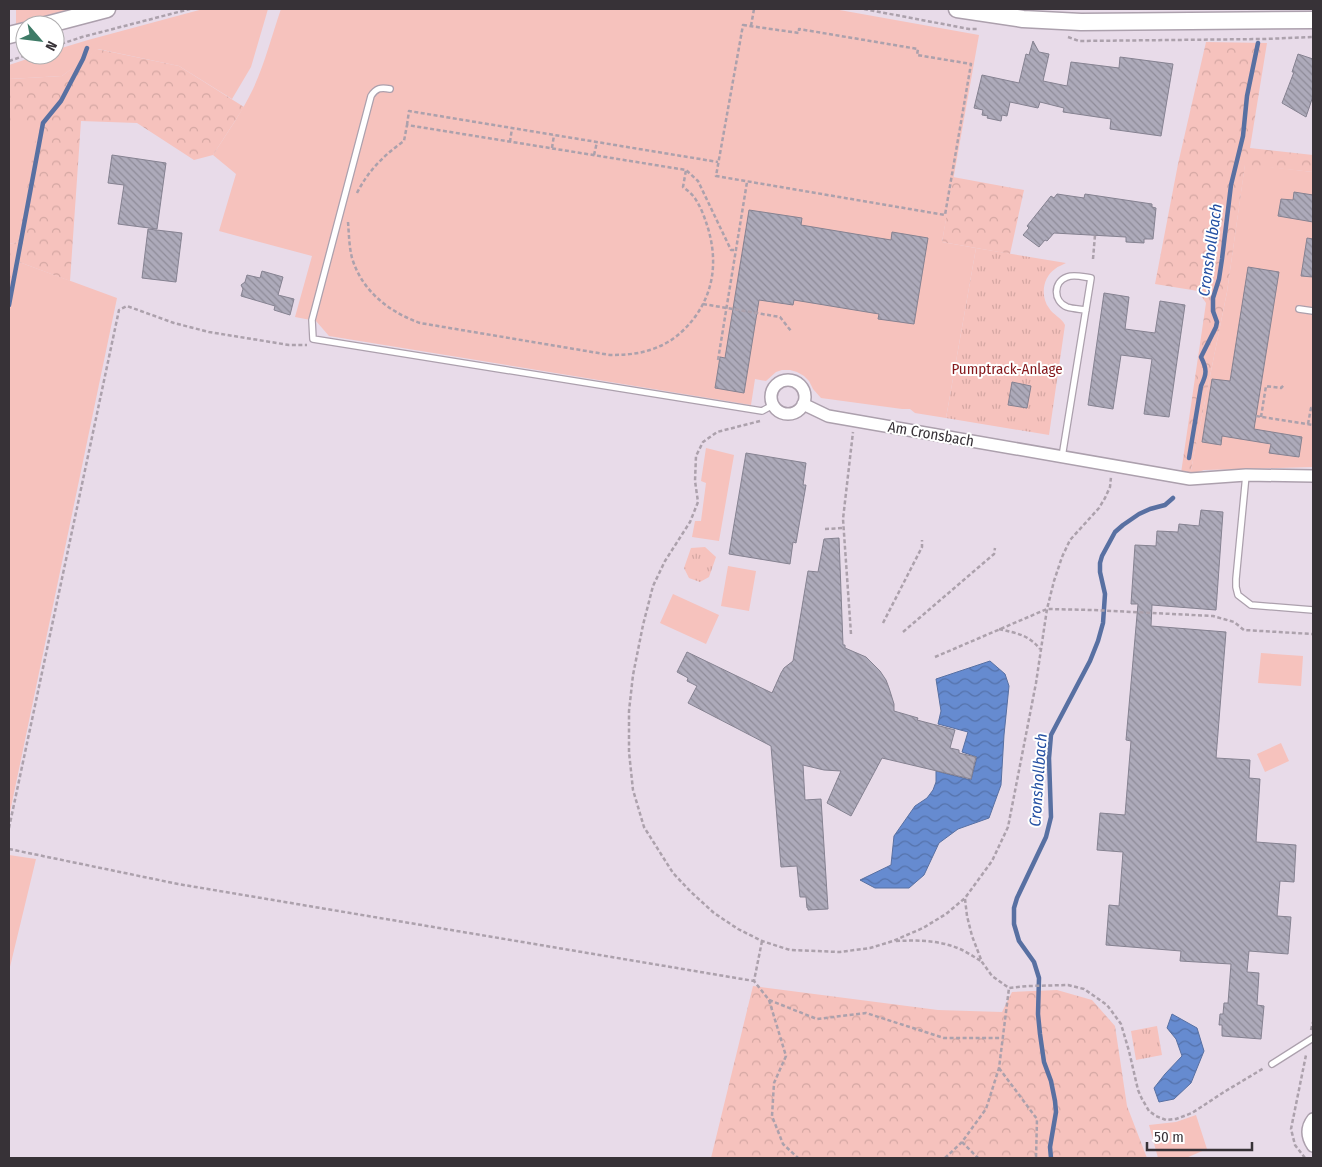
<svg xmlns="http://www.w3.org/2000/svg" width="1322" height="1167" viewBox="0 0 1322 1167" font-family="'Fira Sans Condensed',sans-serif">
<defs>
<pattern id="forest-crowns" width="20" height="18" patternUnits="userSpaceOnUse" patternTransform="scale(1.25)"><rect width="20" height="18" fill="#f6c2bd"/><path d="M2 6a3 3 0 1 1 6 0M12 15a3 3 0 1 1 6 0" fill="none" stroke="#d4a7a3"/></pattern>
<pattern id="park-tufts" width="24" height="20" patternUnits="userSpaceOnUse" patternTransform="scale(1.25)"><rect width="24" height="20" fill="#f6c2bd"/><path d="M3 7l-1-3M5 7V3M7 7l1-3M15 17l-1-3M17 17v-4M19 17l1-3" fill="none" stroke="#d4a7a3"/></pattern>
<pattern id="water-waves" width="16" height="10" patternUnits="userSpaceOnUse" patternTransform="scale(1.25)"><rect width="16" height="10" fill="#668bd0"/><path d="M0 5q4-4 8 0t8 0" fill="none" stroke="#5572aa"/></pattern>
<pattern id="building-back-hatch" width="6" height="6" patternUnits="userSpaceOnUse" patternTransform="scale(1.25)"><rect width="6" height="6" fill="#adaaba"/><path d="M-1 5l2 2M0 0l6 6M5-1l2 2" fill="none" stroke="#8e8b98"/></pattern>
</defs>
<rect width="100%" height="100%" fill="#e8dbe9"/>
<!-- grass -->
<path fill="#f6c2bd" d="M16,9H71L16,26Z
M203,9H268L251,67L232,99L179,66L98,49L62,76L9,79V65L39,55H55V50L88,40Z
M281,9H834L979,35L942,242L976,248L946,418L915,413L910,409H902L821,398L813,389L809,381L804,376L797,372L790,370H782L776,372L766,381L755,379L751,405L329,336L316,321L295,317L312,256L219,231L236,174L213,155C227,133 242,112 253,89C265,63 272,35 281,9Z
M9,124H39L18,242L9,244Z
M1245,164L1313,172V467L1204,470L1190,475L1227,292Z
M19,262L117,298L9,817V313Z
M706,448L734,455L719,541L692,537L695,521H701L706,483L701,481Z
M728,566L756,571L749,611L721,606Z
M673,594L719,615L706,644L660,623Z
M1261,653L1303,656L1301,686L1258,683Z
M1281,743L1289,761L1265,772L1257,754Z
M9,855L36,859L9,971Z
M1196,1115L1207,1149L1186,1158H1158L1149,1125L1176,1122Z"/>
<!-- forest -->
<path fill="url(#forest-crowns)" d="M1206,42L1267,43L1250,148L1313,155V172L1245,165L1227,292L1190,475L1181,473L1206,303L1198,291L1155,284L1178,164Z
M97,49L179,66L244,107L213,155L194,160L137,123L81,121L70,281L19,262L9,313V244L18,242L38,124H9V79L62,76Z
M953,177L1024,190L1010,254L942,242Z
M753,986L938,1010L1002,1012L1012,992L1057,990L1092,1000L1115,1026L1127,1106L1147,1158H711Z"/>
<!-- park -->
<path fill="url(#park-tufts)" d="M976,248L1066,263C1063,265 1058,266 1055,269C1043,277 1040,296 1049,308C1053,315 1061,317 1065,325L1049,435L946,418Z
M705,547L716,557L709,577L700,582L689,578L684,568L691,548Z
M1157,1026L1162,1055L1136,1060L1131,1031Z"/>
<!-- water -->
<path fill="url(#water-waves)" stroke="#5870a2" d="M990,661L1005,674L1009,686L1004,735L1001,785L989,818L958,829L939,843L924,875L909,888H875L860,880L891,865L894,836L915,806L927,798L933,790L936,782V771L971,780L977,757L962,752L968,732L938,724L941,711L936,679Z
M1172,1014L1197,1028L1204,1051L1191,1083L1174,1099L1159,1102L1154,1088L1165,1074L1182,1056L1176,1039L1167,1028Z"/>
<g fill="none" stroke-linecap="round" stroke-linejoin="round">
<!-- stream -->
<path stroke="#5870a2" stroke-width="4.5" d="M9,305L43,123L61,101L83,59L87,48
M1189,458L1201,386C1207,374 1207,369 1201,357L1216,327L1217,322L1213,311V298L1219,279L1222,259L1231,185L1243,136L1247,96L1258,43
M1051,1158L1050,1147L1056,1112L1055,1101L1051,1081L1044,1062L1040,1034L1038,1014L1039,978L1034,962L1019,941L1014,924V908L1017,898L1046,837L1051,817L1049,758L1051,735L1090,661L1098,641L1103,623L1105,594L1100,572V563L1102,556L1115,532L1123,525L1139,514L1150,509L1165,505L1173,498"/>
</g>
<!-- building -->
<path fill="url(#building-back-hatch)" stroke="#858291" d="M1033,41L1039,52L1049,54L1043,81L1067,86L1071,62L1119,68L1120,57L1173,64L1161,136L1110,129L1111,119L1063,112L1064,108L1040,102L1038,108L1010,102L1007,116L1002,115L1001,121L987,118L988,116L982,115L983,110L974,108L982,75L1019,83L1026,54L1029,55Z
M1298,54L1313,59V96L1306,117L1282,103L1294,72H1292Z
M112,155L166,163L157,229L118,224L124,185L108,183Z
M1294,192L1313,195V222L1278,216L1281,199L1293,200Z
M1057,194L1084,198L1085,194L1152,204V207L1156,208L1153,239H1144V243L1126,242V237L1054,233L1047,241L1045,240L1039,247L1023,235L1029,228L1027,226L1051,196L1054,198Z
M749,210L802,218L801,225L891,240L892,232L928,238L914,324L878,319L879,314L794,300L793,305L759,300L744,393L715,388L720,357L725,358Z
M148,229L182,233L176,282L142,278Z
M1307,238L1313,239V277L1301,276Z
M1248,267L1279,272L1254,429L1302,437L1299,457L1269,453L1271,444L1222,436L1221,445L1202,442L1212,379L1230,381Z
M262,271L283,277L278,295L294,299L290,315L274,310L275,306L241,296L243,289L241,285L245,282L247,275L260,278Z
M1104,293L1129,297L1125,329L1155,333L1160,301L1185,305L1169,417L1144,414L1152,359L1121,355L1113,409L1088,405Z
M1012,382L1031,386L1027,408L1008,405Z
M746,453L806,463L803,485H806L796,543L793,542L790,564L729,554Z
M1201,510L1223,512L1216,610L1152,605L1151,626L1226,632L1216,758L1250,760L1249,778L1260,779L1256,842L1296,845L1294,882L1280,881L1277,916L1291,917L1288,954L1249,951L1247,972L1259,973L1257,1005L1264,1006L1261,1039L1222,1036V1025H1219L1220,1014H1223L1224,1003H1228L1231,964L1180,961L1181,951L1106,945L1109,905L1119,906L1123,852L1097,850L1100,813L1125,815L1131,741L1126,740L1138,604H1131L1135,545L1156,546L1157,531L1178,532L1179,524L1199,526Z
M839,538L843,645H845V648L866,657L880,671L886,680L889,688L894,704V711L918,718L917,720L955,730L950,748L959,750V753L976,757L971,779L882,758L851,816L827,803L841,771L824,770L803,765L805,800L821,799L828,909L808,910V908H807L806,897H800L797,866L781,867L771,746L688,703L697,686L687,681L688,678L677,672L687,652L772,693L781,673L784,668L793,661L808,571L818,572L824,539Z"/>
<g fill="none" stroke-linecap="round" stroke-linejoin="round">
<defs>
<path id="lane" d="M390,89C381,87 376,88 371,96L312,320L313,339L762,411L773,405
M1299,309L1313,311
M1062,457L1091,278C1083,277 1074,274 1067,277C1053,282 1053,301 1067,307C1073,309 1080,309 1086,310
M1246,475L1236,579V587L1238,595L1251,605L1313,610
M1272,1064L1313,1038"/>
<path id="street" d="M771 397a17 17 0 1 1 34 0a17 17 0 1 1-34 0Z
M803,404L828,416L1190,479L1246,475L1313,476
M1313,1119C1306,1128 1307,1137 1313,1146"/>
<path id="secondary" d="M957,9L1023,19L1081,22L1313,20
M46,25L107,9
M9,35L25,31"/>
</defs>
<!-- lane casing -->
<use href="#lane" stroke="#aca0ad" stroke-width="8"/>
<!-- street casing -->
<use href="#street" stroke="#aca0ad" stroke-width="14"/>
<!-- secondary casing -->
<use href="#secondary" stroke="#aca0ad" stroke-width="19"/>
<!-- path -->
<path stroke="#aca1ac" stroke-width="2.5" stroke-dasharray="4 2.5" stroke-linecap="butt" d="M864,9L969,29H978
M743,25L799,33V29L918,49L917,55L971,64L945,215L716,176Z
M751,26L754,9
M1068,37L1079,41L1264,39L1313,37
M55,46L82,37L190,9
M9,61L27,55
M407,125L409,111L718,162
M510,142L512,128
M552,148L554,135
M594,155L597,142
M357,193C368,171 384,155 404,141L407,125L686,170L698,181L731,250H735
M348,222C349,234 349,246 352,258C362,291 389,312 420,323L610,355C631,355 649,353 668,342C677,337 685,329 691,322C715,293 718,259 707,225C704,216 700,205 694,197C691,193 687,190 683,187L686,170
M1093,259L1095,235
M703,304L780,317L791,331
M718,360L747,182
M1256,416L1313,425
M1261,417L1266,386L1281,388L1284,385
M760,421L717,432L703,442L696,456L695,481L698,502L690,522L665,561L653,586L643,625L633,675L629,711V752L633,790L644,827L673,873L691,892L714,913L738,929L762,941L790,950L840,952L870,948L893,941L923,928L946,914L965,898L992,861L1008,827L1036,683L1047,609L1054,581L1062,557L1070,540L1099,508L1105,498L1110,487L1111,477
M1308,424L1311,408H1313
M825,529L843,528
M883,623L922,547V540
M999,629C1016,633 1029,635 1040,649
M903,632L994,554L995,548
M851,634L843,519L853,432
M935,657L1047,609L1093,610L1213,616L1234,622L1244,630L1313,634
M9,828L119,310L127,306L174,323L209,332L289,345H307
M9,849L178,884L754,981
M965,899L967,916L972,936L982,962L992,976L1009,988L1028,986L1068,985L1084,989L1107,1005L1121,1024L1129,1051L1138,1090L1142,1099L1149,1111L1156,1116L1166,1120L1176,1119L1192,1113L1224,1092L1264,1068
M762,941L754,981L769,1000L786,1056L774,1083L772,1116L783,1144L798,1158
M896,941C918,940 939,940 960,949C967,952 974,957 981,961
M769,1000L817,1019L866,1013L944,1038H1003
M1311,1030L1313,1022
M999,1068L1037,1119L1036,1158
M962,1142L978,1158
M945,1158L962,1142L986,1109L999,1068L1009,988
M1305,1158L1295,1145L1291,1129L1306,1055"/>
<!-- lane -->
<use href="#lane" stroke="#fff" stroke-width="5.5"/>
<!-- street -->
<use href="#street" stroke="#fff" stroke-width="11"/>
<!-- secondary -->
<use href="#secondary" stroke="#fff" stroke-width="16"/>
</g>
<g text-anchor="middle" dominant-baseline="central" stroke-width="4" stroke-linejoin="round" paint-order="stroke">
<!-- park labels -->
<g font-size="15" fill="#85191c" stroke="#fff">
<text x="1007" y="369">Pumptrack-Anlage</text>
</g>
<!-- street labels -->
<g font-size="15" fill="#373237" stroke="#fff">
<text transform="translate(931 434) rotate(10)">Am Cronsbach</text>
</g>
<!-- water labels -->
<g font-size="16" font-style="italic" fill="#2550a3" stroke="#fff">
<text transform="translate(1210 250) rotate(-82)">Cronshollbach</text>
<text transform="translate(1038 780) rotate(-86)">Cronshollbach</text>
</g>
</g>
<!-- border -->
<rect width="1322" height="1167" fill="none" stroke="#373237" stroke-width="20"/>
<!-- north arrow -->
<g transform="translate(40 40) rotate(118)"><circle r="24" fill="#ffffff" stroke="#afadaf"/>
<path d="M0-4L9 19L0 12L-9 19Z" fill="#3e7b67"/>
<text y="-8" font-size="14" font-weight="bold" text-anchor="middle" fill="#373237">N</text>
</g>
<!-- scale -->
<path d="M1147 1142v8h105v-8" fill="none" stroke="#373237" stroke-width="2.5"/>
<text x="1154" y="1142" font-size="15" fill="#373237" stroke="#ffffff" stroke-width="4" paint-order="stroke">50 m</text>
</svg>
